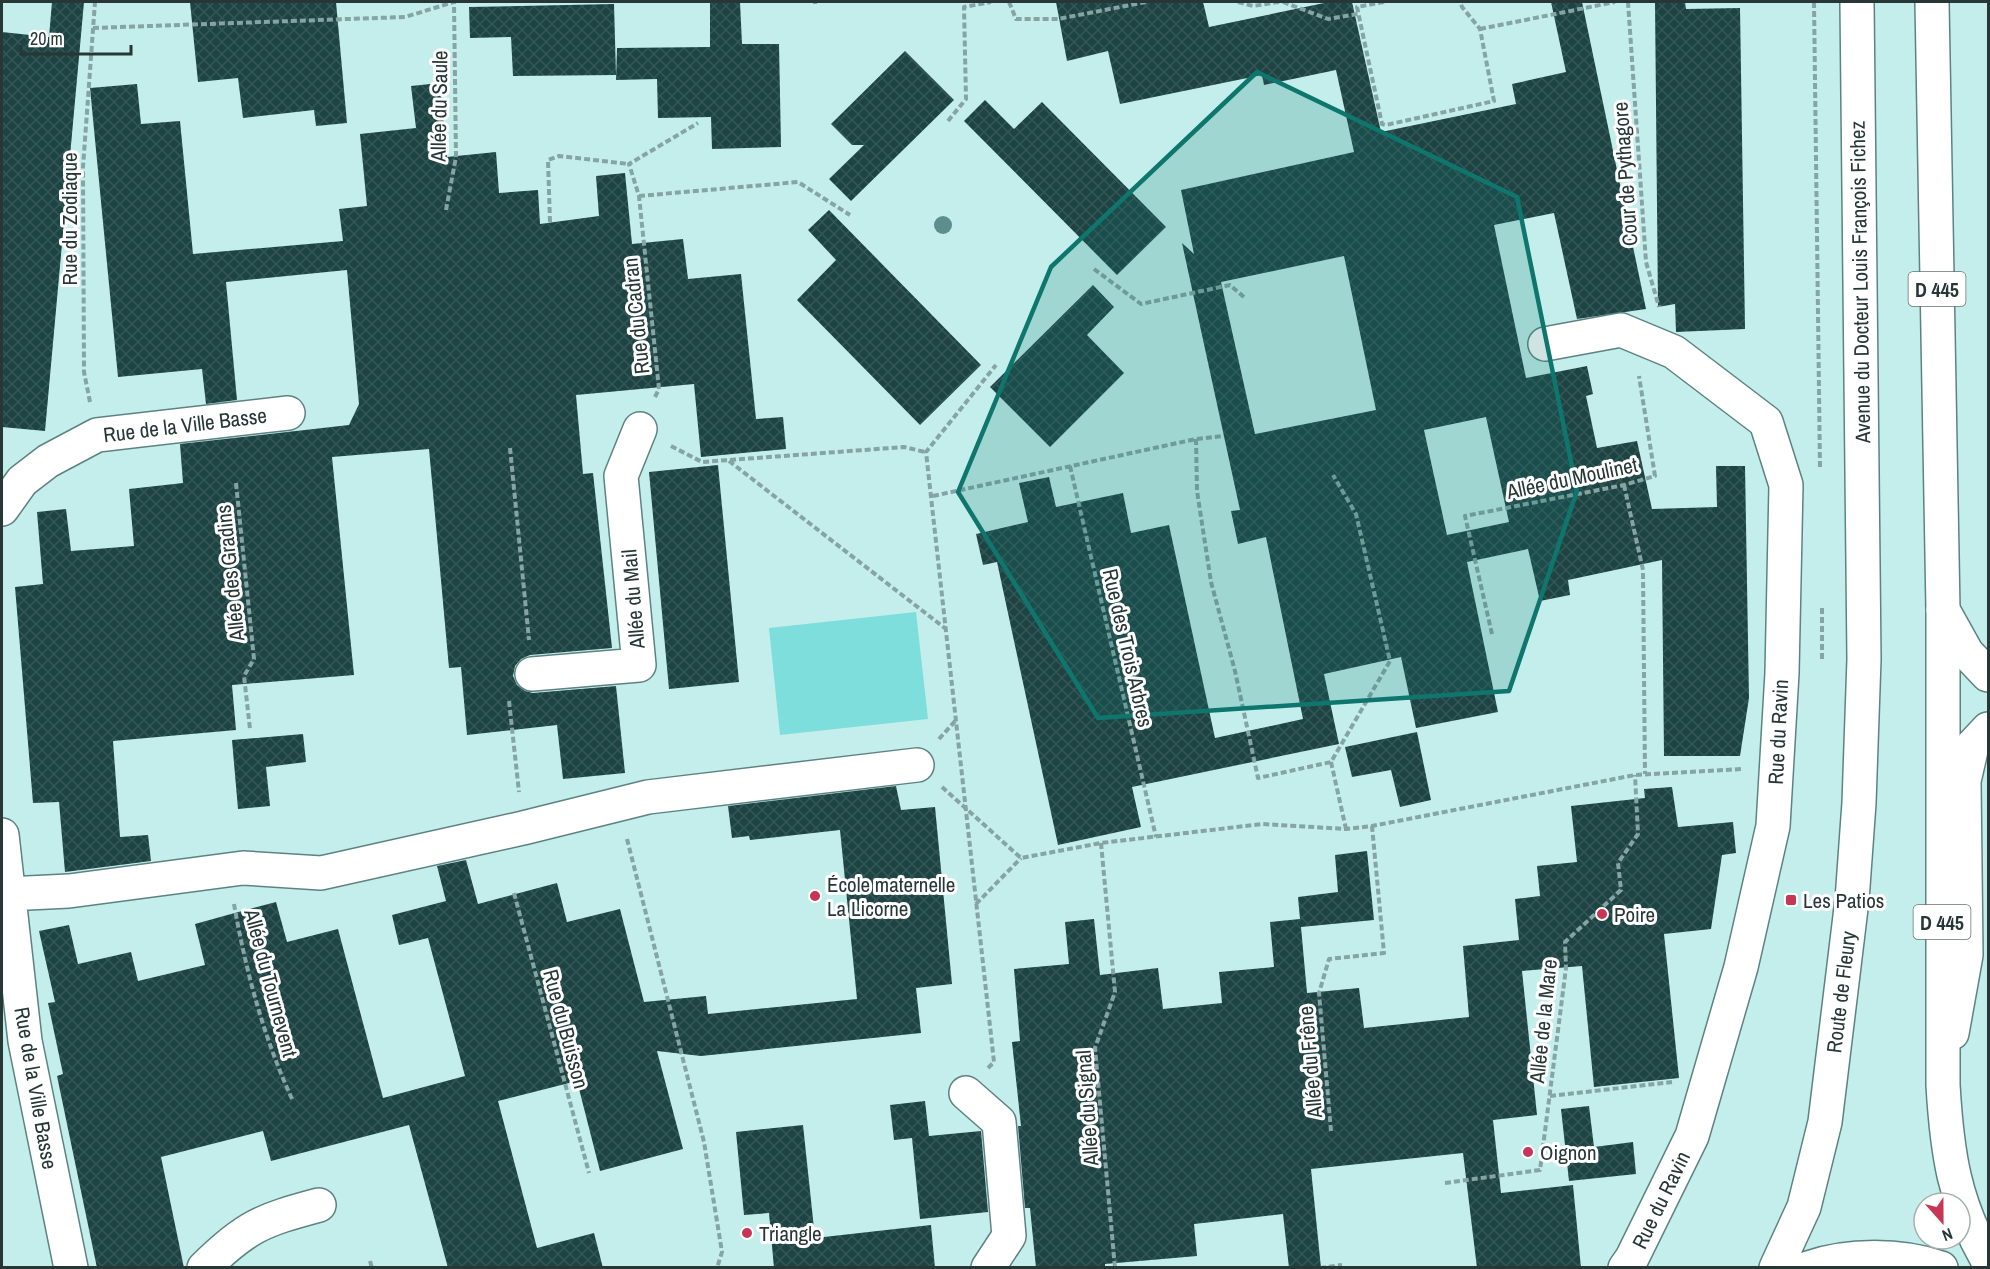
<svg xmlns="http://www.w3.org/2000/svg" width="1990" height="1269" viewBox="0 0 1990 1269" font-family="'Archivo Narrow',sans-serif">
<defs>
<pattern id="building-cross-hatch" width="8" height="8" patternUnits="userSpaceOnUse" patternTransform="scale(1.5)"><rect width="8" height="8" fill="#1d4343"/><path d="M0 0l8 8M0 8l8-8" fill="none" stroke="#355656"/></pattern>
</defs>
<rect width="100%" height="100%" fill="#c4eeec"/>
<!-- garden -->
<path fill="#7ededb" d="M916,612L928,719L780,735L769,628Z"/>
<!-- building -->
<path fill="url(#building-cross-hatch)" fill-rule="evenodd" d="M52,2H84L45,431L2,427V32L49,37Z
M190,2H336L347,123L316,126L314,110L243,118L238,78L198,82Z
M740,2L742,44H779L781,147L712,149L711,117L658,118L657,79L616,80L617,48L710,47V3Z
M1056,2H1203L1209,27L1329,2H1352L1381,132L1516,104L1512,84L1566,72L1551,2H1582L1646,309L1577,319L1554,213L1494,225L1526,378L1587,366L1593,394L1586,396L1597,448L1637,441L1652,509L1717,507L1716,466H1745L1749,698L1740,756H1664L1662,560L1568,580L1570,595L1540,601L1528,549L1467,562L1498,712L1416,728L1401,657L1324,674L1339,744L1132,787L1141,827L1058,845L997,562L983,565L976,534L1028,522L1019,483L1049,477L1056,507L1123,493L1131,533L1169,525L1215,738L1303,719L1266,537L1238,544L1231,511L1240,510L1182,243L1194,254L1181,190L1354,152L1336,70L1264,85L1262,75L1120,104L1108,51L1067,61ZM1344,256L1376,410L1255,434L1221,282ZM1486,417L1509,522L1447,535L1424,430Z
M1655,2H1685L1686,9L1740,8L1745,329L1676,332L1675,304L1658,307Z
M614,4L616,75L513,76L511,37L470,38L469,7Z
M905,51L954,100L851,201L829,179L864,145H852L831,124Z
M440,83L447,157L496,152L499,193L538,190L540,224L599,216L596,176L625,173L632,244L683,239L688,279L741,274L756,419L783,417L786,449L701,457L694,384L576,395L583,474L593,473L612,648L530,655L521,659L515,666L513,676L517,685L525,691L533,693L616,686L625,773L563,779L557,725L467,735L461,667L449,668L429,449L332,457L354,675L232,685L236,730L113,741L120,837L148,835L151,861L65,872L59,802L33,803L15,587L43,584L37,512L66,509L71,551L134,546L129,489L183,483L180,444L349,425L359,404L347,270L226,282L237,400L206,404L202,369L118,377L90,88L137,84L141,124L180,121L193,254L343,241L339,209L367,206L360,134L416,128L411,86Z
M985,100L1014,129L1042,102L1166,227L1117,275L964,121Z
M829,210L981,365L920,425L797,300L836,260L808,230Z
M1093,285L1114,307L1087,335L1124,373L1050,447L990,387Z
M718,465L739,682L669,689L649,472Z
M1417,732L1431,800L1400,807L1391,770L1352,777L1345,747Z
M303,734L306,762L266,767L270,806L238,809L232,740Z
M896,786L901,810L935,807L952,984L916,988L921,1033L701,1056L657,1051L683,1149L600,1171L577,1081L498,1101L537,1248L594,1233L603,1268H448L409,1125L271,1161L263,1131L161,1157L184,1268H97L57,1076L63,1074L48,1003L55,1002L39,931L69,925L78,964L131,952L138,981L205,965L195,924L231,914L276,902L287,942L338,929L383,1098L465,1076L428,938L399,945L392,915L446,901L437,866L466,860L478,904L557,883L567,922L620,909L644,1002L706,996L708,1014L857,999L840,830L750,840L749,836L732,838L728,806Z
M1672,787L1678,827L1733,822L1736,853L1722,855L1711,929L1664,934L1679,1078L1594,1087L1582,966L1522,971L1537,1115L1493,1120L1501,1193L1573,1185L1581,1268H1477L1463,1153L1311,1169L1321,1268H1289L1283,1214L1194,1224L1197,1256L1105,1264V1268H1036L1030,1208H1025L1018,1126H1021L1012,1042L1020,1041L1014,969L1069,964L1065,922L1094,919L1100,975L1158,968L1163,1009L1222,1003L1219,972L1274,967L1270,922L1300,919L1298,897L1338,892L1335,855L1367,851L1374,920L1301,927L1307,993L1359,988L1364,1028L1469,1017L1463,946L1519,940L1515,899L1540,896L1537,866L1577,862L1571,806L1645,798L1644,789Z
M925,1101L929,1136L981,1131L988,1212L920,1219L912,1138L894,1140L890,1105Z
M1589,1106L1594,1147L1633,1142L1636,1174L1569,1181L1561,1109Z
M803,1125L815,1238L931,1225L935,1268H774L769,1213L744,1215L736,1132Z"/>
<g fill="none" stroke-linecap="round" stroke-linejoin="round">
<defs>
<path id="minor" d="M1545,344L1621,330L1674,352L1766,422L1786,485L1782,673L1773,826L1741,967L1692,1136L1632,1258L1625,1268
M2,509L22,481L48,461L97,435L288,413
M1943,610L1967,653L1988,675
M532,674L639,665L621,476L640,429
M2,835L25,1041L71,1268
M7,894L69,891L243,868L321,873L523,828L648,797L917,765
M1952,1033L1966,955L1964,781L1972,746L1988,729
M966,1093L999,1122L1009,1236L988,1268
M204,1268C246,1226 263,1220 319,1205"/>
<path id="major" d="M1932,2L1943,610V1085C1947,1153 1954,1202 1988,1261
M1776,1268L1804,1207L1825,1122L1852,900L1859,803L1864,659L1857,2
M1808,1268C1848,1254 1901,1254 1941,1268"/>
</defs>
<!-- minor casing -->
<use href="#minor" stroke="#5c8382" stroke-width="36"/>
<!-- major casing -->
<use href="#major" stroke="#5c8382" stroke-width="36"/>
<!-- path -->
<path stroke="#85a4a3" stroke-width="4" stroke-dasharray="6 3" stroke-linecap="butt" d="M813,2H817
M1009,2L1016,19H1058L1146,2
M1238,2L1253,6L1279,2
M1283,2L1328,19L1358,14
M1384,2L1357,7L1382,124L1386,125L1494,101L1480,29L1462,7L1460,2
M1628,2L1646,262L1659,307
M1814,2L1820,469
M93,28L405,17L454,2
M1480,29L1615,2
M948,121L966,99L964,7L991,2
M639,196L798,182L850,215
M446,210L456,157L454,2
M550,222L548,160L559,156L629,164
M1094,269L1141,304L1230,285L1245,298
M655,397L659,389L639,196L629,164L698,123
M90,402L84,372L83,167L95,2
M1196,439L1197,491L1211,582L1235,671L1258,778L1331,762L1390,661L1356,514L1333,475
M671,446L702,462L904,447L925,452
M510,448L529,640
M729,461L946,629
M1070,466L1156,837
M236,483L254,659L244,676L250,729
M1624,485L1643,570L1645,774
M933,496L1196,439L1224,436
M1822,608V661
M1492,634L1465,516L1624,485L1655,476L1639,376
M509,701L519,792
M939,739L956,720
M1331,762L1346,829
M942,787L1021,858L1101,843L1262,824L1346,829L1372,826L1635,775L1742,769
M627,839L704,1142L722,1252L717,1268
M1101,843L1115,992L1095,1048L1115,1268
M514,893L589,1173
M234,904C246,972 264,1039 293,1101
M976,904L1021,858
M988,1068L994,1062L926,452L996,365
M1550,1096L1672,1082
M1331,1131L1319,993L1329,959L1384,953L1372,826
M1445,1183L1540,1170L1566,968L1565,942L1621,890L1618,863L1638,834L1635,775
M370,1261L372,1268
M1320,1268L1342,1265"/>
<!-- minor -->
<use href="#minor" stroke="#fff" stroke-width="33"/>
<!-- major -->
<use href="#major" stroke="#fff" stroke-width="33"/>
</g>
<!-- trees -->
<circle fill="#5d8e8c" cx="943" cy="225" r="9"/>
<!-- marked area -->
<path fill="#0f766e" fill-opacity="0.2" stroke="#0f766e" stroke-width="4.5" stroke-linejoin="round" d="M1257,72L1517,197L1577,491L1509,691L1098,718L958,492L1051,267Z"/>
<!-- markers -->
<g fill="#c73755" stroke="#fff" stroke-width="2">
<circle cx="815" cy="896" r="6"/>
<rect x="1785" y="894" width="12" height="12" rx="3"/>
<circle cx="1602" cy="914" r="6"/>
<circle cx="1528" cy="1152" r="6"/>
<circle cx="747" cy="1233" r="6"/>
</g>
<g text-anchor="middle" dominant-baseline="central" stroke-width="6" stroke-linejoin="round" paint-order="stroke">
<!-- shield labels -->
<g fill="#fff" stroke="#677372" stroke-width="1.5">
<rect x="1908.5" y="272" width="57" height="34" rx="4.5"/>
<rect x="1913.5" y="905" width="57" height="34" rx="4.5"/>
</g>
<g font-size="20" font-weight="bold" fill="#263736">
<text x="1937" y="289">D 445</text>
<text x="1942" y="922">D 445</text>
</g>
<!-- street labels -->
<g font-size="21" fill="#263736" stroke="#fff">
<text transform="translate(439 106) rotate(-89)">Allée du Saule</text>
<text transform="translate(1625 174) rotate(-94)">Cour de Pythagore</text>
<text transform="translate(69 219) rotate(-90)">Rue du Zodiaque</text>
<text transform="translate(1860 282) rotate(-91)">Avenue du Docteur Louis François Fichez</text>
<text transform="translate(636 316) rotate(-96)">Rue du Cadran</text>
<text transform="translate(185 425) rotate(-7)">Rue de la Ville Basse</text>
<text transform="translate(1572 478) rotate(-12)">Allée du Moulinet</text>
<text transform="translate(230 573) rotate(-96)">Allée des Gradins</text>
<text transform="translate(633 599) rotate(-95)">Allée du Mail</text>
<text transform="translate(1128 648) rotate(77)">Rue des Trois Arbres</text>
<text transform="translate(1778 732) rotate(-87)">Rue du Ravin</text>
<text transform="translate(271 983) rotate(75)">Allée du Tournevent</text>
<text transform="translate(1841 992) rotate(-83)">Route de Fleury</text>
<text transform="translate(1543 1021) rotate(-84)">Allée de la Mare</text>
<text transform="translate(566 1029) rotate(75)">Rue du Buisson</text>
<text transform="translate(1310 1062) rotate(-95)">Allée du Frêne</text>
<text transform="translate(36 1088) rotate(80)">Rue de la Ville Basse</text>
<text transform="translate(1087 1108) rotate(-94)">Allée du Signal</text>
<text transform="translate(1661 1200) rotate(-64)">Rue du Ravin</text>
</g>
<!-- poi labels -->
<g font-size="21" fill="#263736" stroke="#fff" text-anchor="start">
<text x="827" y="884">École maternelle<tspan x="827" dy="24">La Licorne</tspan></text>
<text x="1803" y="900">Les Patios</text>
<text x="1614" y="914">Poire</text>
<text x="1540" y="1152">Oignon</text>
<text x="759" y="1233">Triangle</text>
</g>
</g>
<!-- border -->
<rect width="1990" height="1269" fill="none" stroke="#263736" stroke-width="6"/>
<!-- north arrow -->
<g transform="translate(1942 1221) rotate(159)"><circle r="28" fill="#ffffff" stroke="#a8afaf" stroke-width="1.5"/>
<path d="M0-4.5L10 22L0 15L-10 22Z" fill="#c73755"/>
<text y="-9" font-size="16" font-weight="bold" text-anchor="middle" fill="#263736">N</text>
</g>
<!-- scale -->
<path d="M21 45v9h110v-9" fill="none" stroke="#263736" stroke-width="3"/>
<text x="30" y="45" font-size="18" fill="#263736" stroke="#ffffff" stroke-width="4.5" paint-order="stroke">20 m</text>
</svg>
